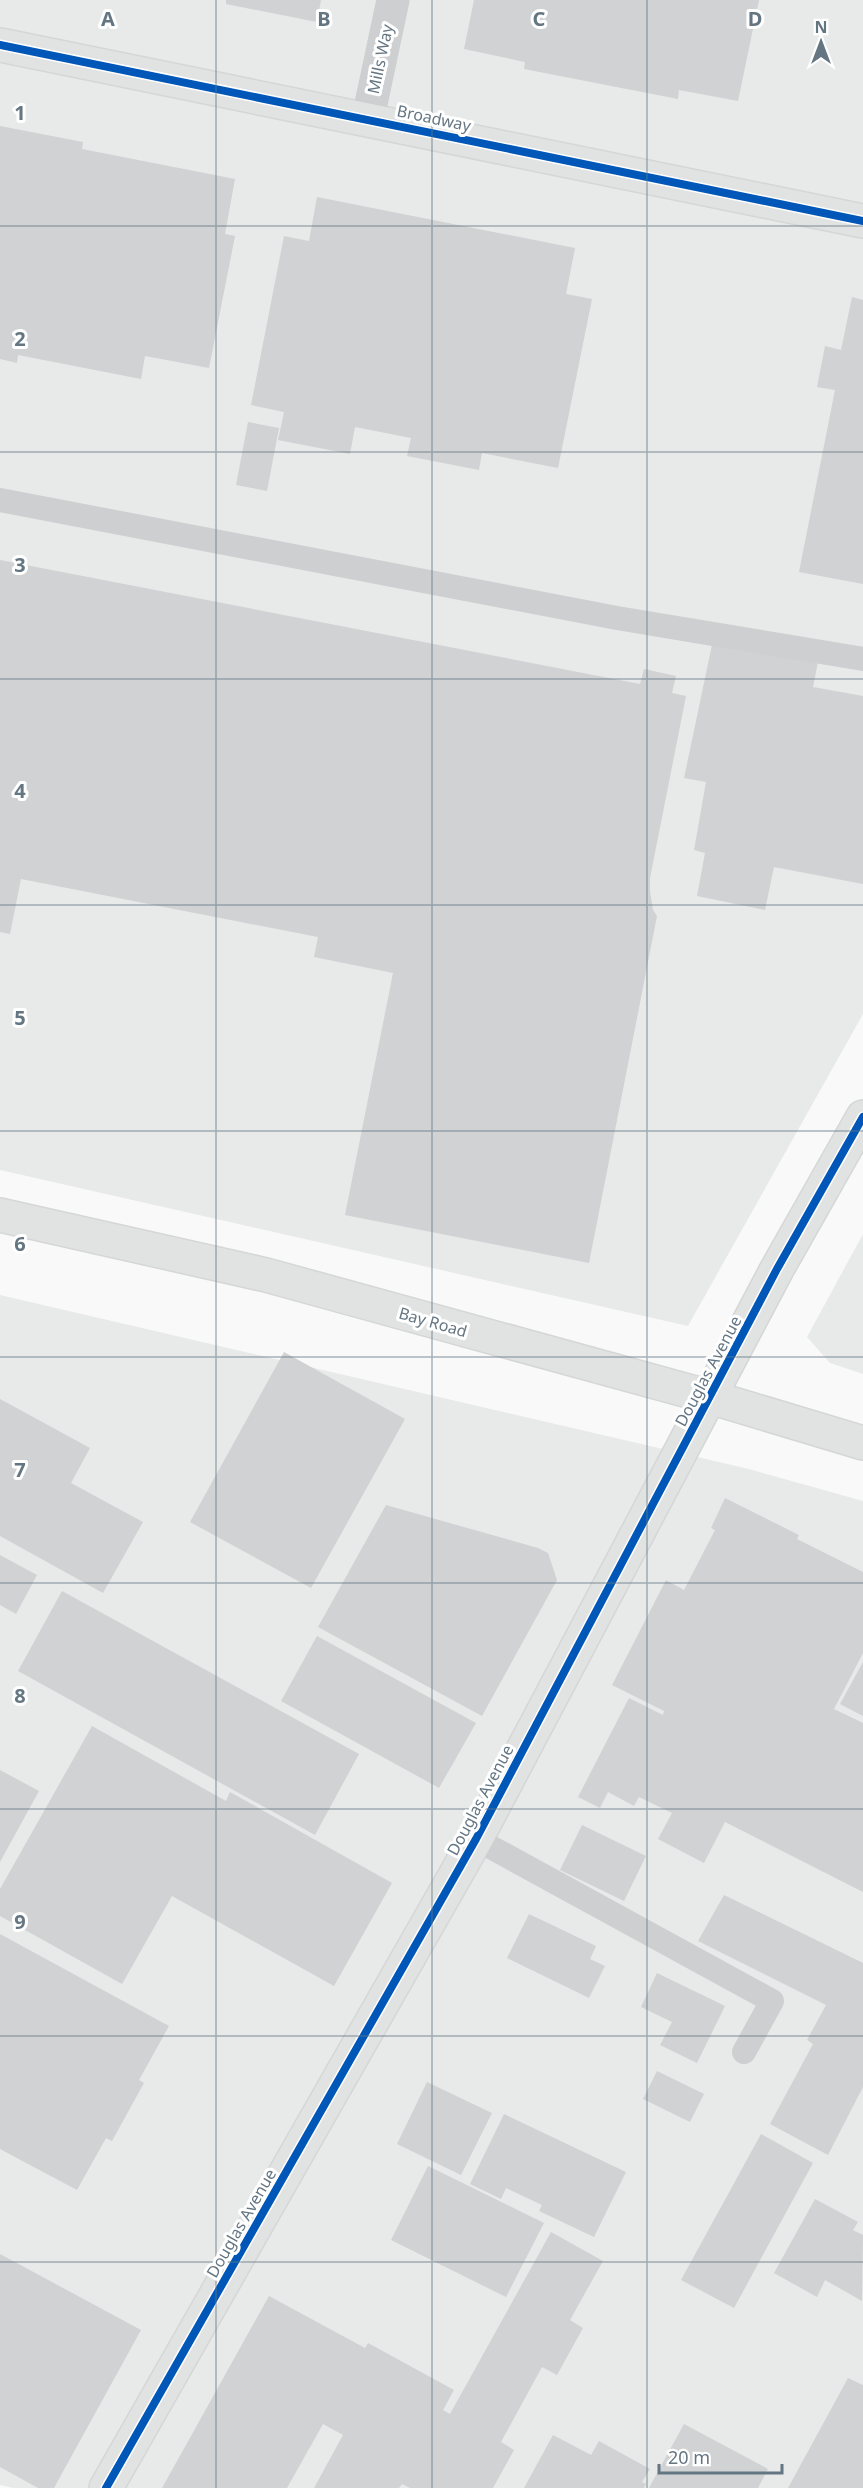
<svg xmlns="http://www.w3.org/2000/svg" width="863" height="2488" viewBox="0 0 863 2488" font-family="'Noto Sans',sans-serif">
<rect width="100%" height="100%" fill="#f9f9f9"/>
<!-- built -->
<path fill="#e8e9e9" d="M0,0H863V1014L688,1326L0,1170Z
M863,1234V1374L830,1363L807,1337Z
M0,1295L749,1469L863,1501V2488H13L0,2485Z"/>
<!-- building -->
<path fill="#d0d2d3" d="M226,0H321L317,22L226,4Z
M474,0H759L738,101L679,90L678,99L524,69L525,62L464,49Z
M0,126L83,142L82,149L235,179L225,234L235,236L209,368L145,356L141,379L18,355L17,363L0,359Z
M317,197L575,248L566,294L592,299L558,468L482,453L479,470L407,456L411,438L355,427L350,454L278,440L284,412L251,405L284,236L309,241Z
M852,297L863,300V584L799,572L835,390L817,387L825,346L841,350Z
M248,422L279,428L267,491L236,485Z
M0,560L640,684L644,669L676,676L672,693L686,696L650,878V891L653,910L657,916L589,1263L345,1215L393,973L314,957L318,937L21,879L10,934L0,932Z
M713,640L818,662L813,687L863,696V884L774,867L765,910L697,896L705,853L694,850L706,782L684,778Z
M284,1352L405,1419L311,1588L190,1522Z
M0,1399L90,1448L71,1483L143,1522L103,1593L0,1536Z
M725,1498L799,1535L797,1539L863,1572V1653L834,1709L863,1723V1892L725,1822L704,1863L658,1839L672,1813L639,1797L634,1806L608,1792L600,1808L578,1797L629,1698L663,1715L664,1711L612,1685L666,1580L684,1590L715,1530L711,1528Z
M386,1505L538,1548L548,1553L557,1580L482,1716L318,1627Z
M0,1555L37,1575L16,1614L0,1605Z
M62,1591L359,1754L315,1835L18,1671Z
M317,1636L476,1723L439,1788L281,1701Z
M863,1662V1716L840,1704Z
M92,1726L226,1801L230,1792L392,1883L334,1986L172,1896L122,1984L0,1916V1889Z
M0,1770L39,1791L0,1862Z
M582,1825L646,1856L624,1901L560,1870Z
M724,1895L863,1963V2087L828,2155L770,2124L813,2044L807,2040L826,2005L698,1941Z
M529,1914L596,1946L590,1959L605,1966L589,1998L507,1958Z
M0,1934L169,2026L139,2080L144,2083L112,2141L106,2138L77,2190L0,2149Z
M657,1973L725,2006L697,2063L660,2045L672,2022L641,2007Z
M657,2071L704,2094L690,2122L643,2099Z
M427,2082L492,2113L461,2175L397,2144Z
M504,2114L626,2172L594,2237L539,2211L542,2205L506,2188L501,2199L470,2184Z
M761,2134L813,2163L734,2308L681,2280Z
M428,2166L544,2223L506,2297L391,2240Z
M815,2199L858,2222L853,2230L863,2235L862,2301L825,2280L817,2297L774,2273Z
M551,2232L603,2261L570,2320L583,2328L557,2375L542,2367L501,2442L514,2450L493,2488H410L402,2484L399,2488H314L343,2435L323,2424L287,2488H162L269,2296L365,2348L368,2343L454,2390L443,2410L450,2414Z
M0,2254L141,2330L54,2488H38L0,2467Z
M848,2378L863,2385V2488H788Z
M684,2424L768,2469L758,2488H649Z
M553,2435L591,2455L599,2441L650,2469L642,2482L646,2484L644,2488H524Z"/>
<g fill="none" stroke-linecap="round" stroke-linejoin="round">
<defs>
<path id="secondary" d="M0,45L863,221
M0,1215L266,1275L710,1397L863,1443
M106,2488L476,1839L777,1269L863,1117"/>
</defs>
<!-- secondary casing -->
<use href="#secondary" stroke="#d5d6d7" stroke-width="36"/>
<!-- lane -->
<path stroke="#cecfd0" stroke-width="24" d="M0,500L617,618L863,659
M476,1839L772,2001L744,2052"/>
<!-- street -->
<path stroke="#cecfd0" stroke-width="33" d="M368,118L393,0"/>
<!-- secondary -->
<use href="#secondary" stroke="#e1e2e2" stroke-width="33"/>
<defs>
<path id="cycleway" d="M0,45L863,221
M106,2488L476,1839L777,1269L863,1117"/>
</defs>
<!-- cycleway casing -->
<use href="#cycleway" stroke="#fff" stroke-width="11"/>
<!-- cycleway -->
<use href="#cycleway" stroke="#0057b8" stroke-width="8"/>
</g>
<!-- grid -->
<path fill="none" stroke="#657683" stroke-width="1.5" stroke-opacity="0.55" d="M216,0V2488M432,0V2488M647,0V2488M0,226H863M0,452H863M0,679H863M0,905H863M0,1131H863M0,1357H863M0,1583H863M0,1809H863M0,2036H863M0,2262H863"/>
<g text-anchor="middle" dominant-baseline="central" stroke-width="6" stroke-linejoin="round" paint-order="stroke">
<!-- street labels -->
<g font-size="16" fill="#657683" stroke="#fff">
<text transform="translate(380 59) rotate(-78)">Mills Way</text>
<text transform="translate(434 118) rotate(12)">Broadway</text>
<text transform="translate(433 1322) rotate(16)">Bay Road</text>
<text transform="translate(708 1371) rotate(-62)">Douglas Avenue</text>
<text transform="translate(480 1800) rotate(-62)">Douglas Avenue</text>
<text transform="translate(241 2223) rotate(-60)">Douglas Avenue</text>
</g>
</g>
<g font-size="20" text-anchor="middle" font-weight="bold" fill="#657683" stroke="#fff" stroke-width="6" stroke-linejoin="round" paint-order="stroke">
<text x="108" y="26">A</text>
<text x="324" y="26">B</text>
<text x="539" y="26">C</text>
<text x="755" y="26">D</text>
<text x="20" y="120">1</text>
<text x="20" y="346">2</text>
<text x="20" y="572">3</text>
<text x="20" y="798">4</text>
<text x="20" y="1025">5</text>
<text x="20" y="1251">6</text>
<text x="20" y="1477">7</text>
<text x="20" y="1703">8</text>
<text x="20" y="1929">9</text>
</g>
<!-- north arrow -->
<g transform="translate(821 42)" stroke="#ffffff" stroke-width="4.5" paint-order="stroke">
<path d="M0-4.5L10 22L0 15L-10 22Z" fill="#657683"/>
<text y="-9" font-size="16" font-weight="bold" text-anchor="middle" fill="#657683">N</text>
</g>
<!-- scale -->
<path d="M659 2464v9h123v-9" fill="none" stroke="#657683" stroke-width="3"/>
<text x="668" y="2464" font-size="18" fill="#657683" stroke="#ffffff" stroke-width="4.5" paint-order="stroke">20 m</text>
</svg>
